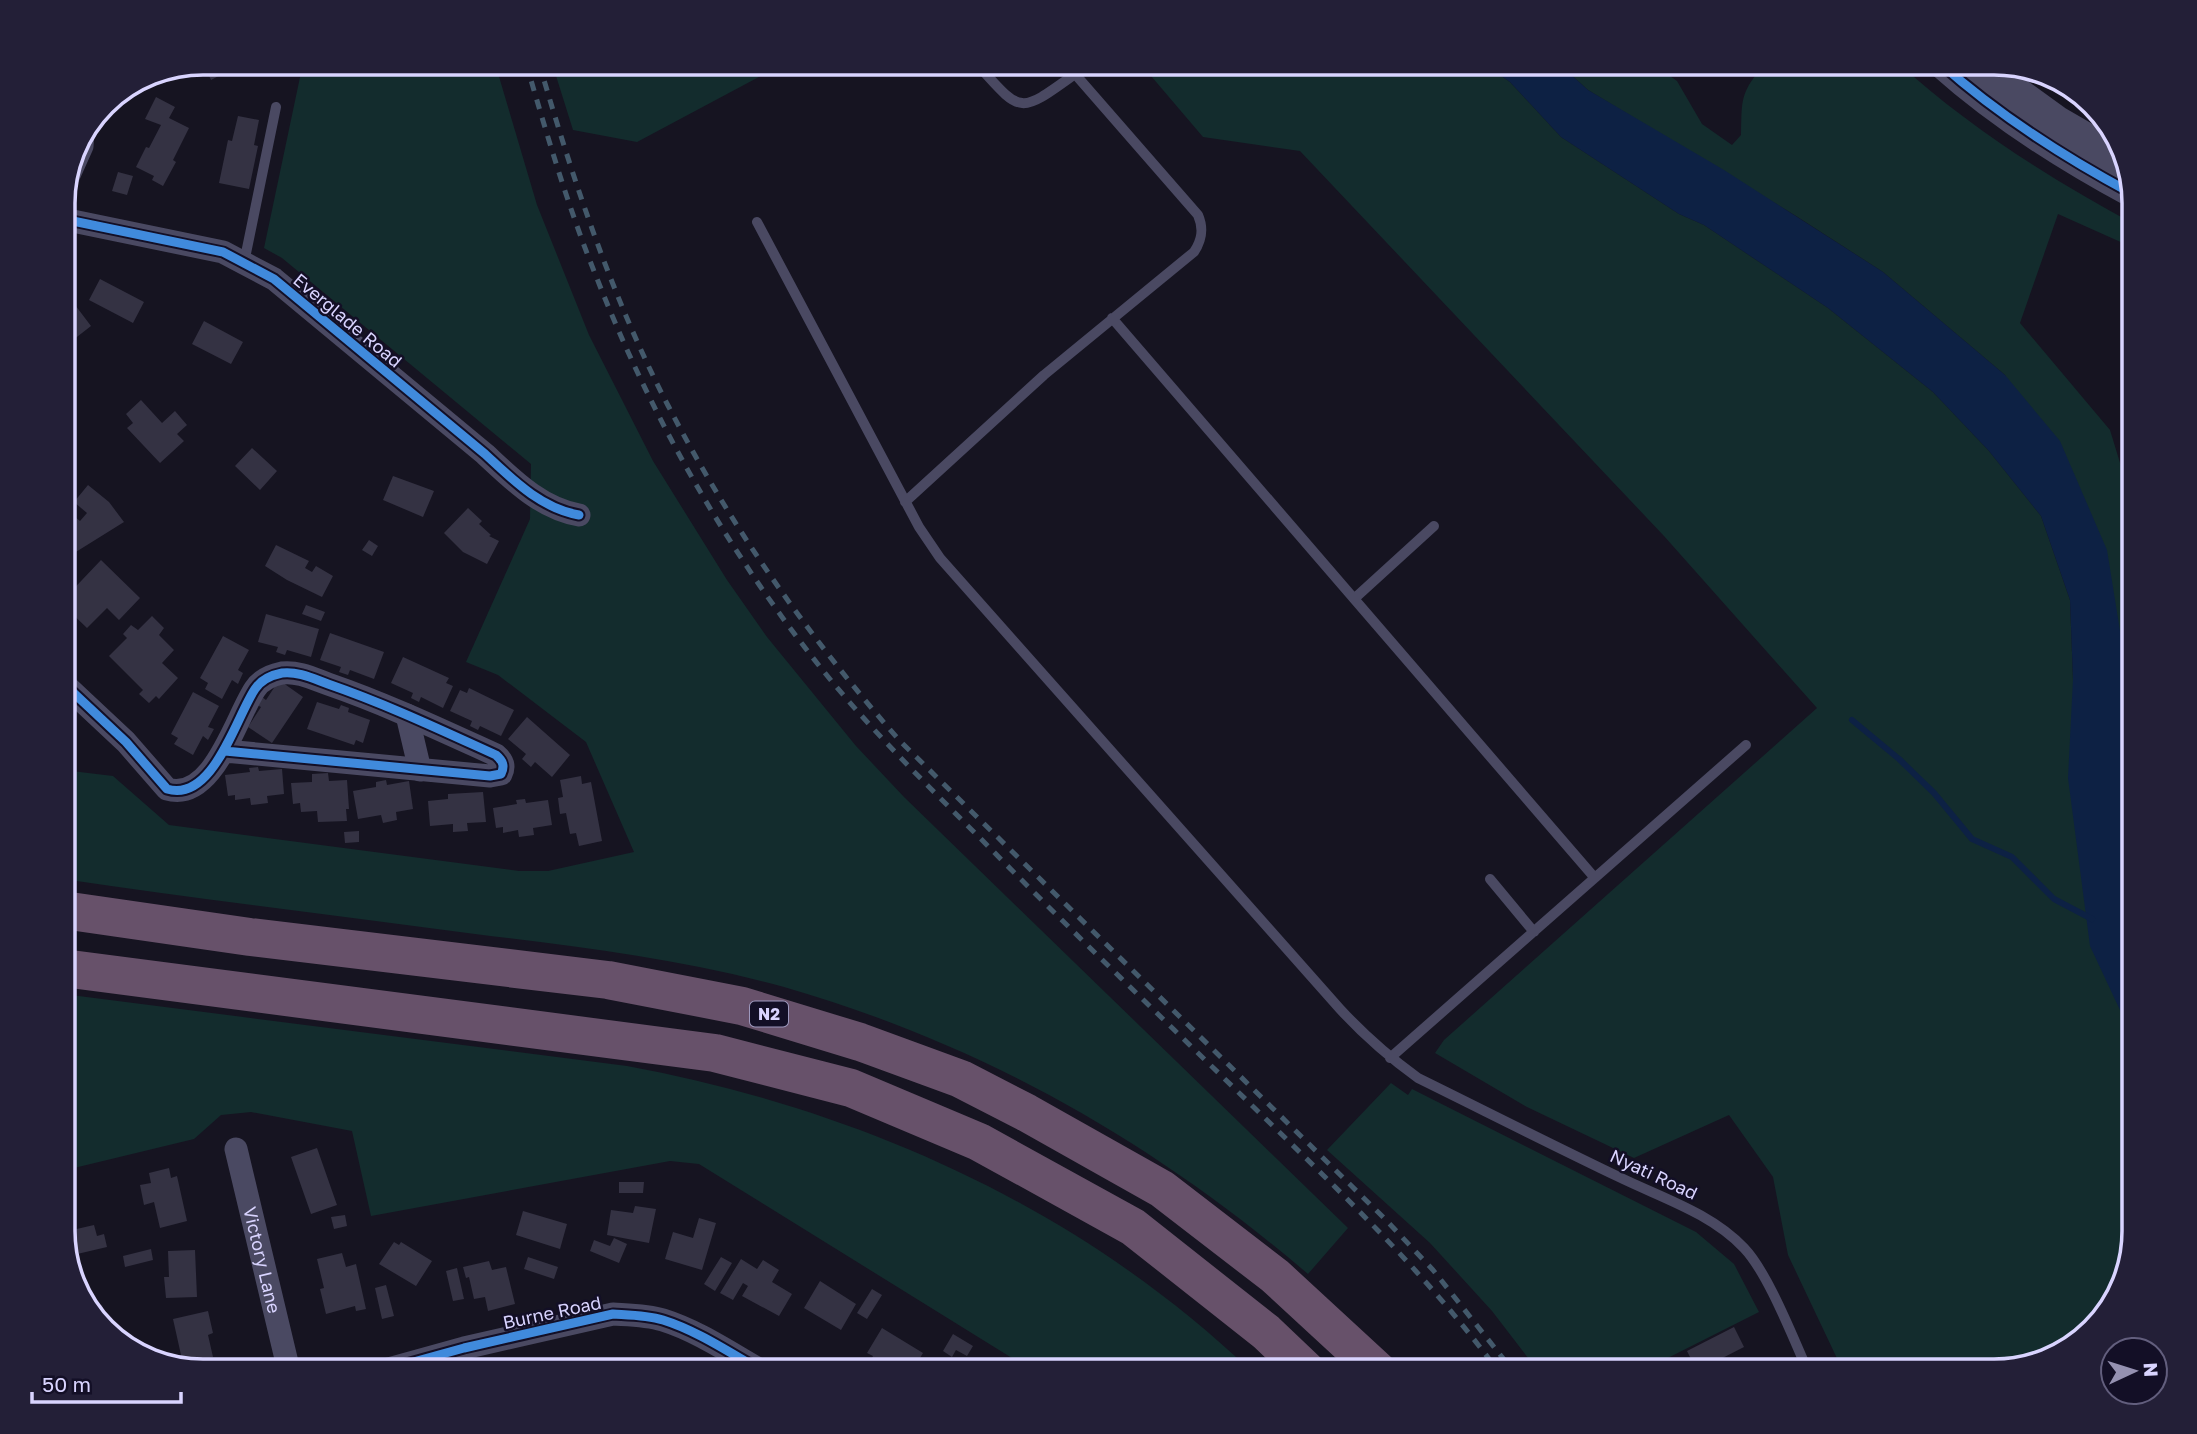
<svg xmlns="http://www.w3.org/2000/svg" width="2197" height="1434" viewBox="0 0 2197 1434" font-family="'Golos Text',sans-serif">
<rect width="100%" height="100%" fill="#161421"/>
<!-- green -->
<path fill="#132c2d" d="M303,63H495L537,205L589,335L653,461L727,580L767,637L856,746L904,797L1348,1228L1308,1274C1152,1141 982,1044 784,987C683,959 579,947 475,934C337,916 200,899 63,879V770L113,776L169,825L519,871H548L634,852L586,742L498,675L466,662L530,519L531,464L282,258L264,248Z
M552,63H785L637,142L573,130Z
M1140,63H1483L1510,82L1561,137L1679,214L1704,225L1828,308L1933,392L1989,451L2041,516L2070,600L2073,679L2134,1040V1231L2111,1308L2063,1352L1994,1371H1843L1788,1255L1773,1177L1729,1115L1634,1158L1527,1107L1435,1053L1444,1040L1817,708L1664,536L1300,151L1203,137Z
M1558,63H1652L1677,81L1702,124L1732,145L1741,135C1742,97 1740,94 1765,63H1898C1969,127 2050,179 2134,224V248L2058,214L2020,323L2110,430L2128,489L2134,494V758L2125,662L2005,375L1883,272L1796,216L1588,90Z
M63,994L627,1066C859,1109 1079,1207 1251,1371H1033L699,1164L670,1161L371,1216L352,1131L251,1112L221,1115L194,1139L74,1168H63Z
M1391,1083L1408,1095L1412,1089L1696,1232L1734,1264L1759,1312L1642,1371H1538L1492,1311L1430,1243L1327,1150Z"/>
<!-- water -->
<path fill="#0d2144" d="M1483,63H1558L1588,90L1724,170L1883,272L2005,375L2060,441L2107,550L2125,662L2134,758V1040L2090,946L2068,778L2073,679L2070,600L2041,516L1989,451L1933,392L1828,308L1704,225L1679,214L1561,137L1510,82Z"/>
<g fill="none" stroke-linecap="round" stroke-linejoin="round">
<!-- stream -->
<path stroke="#0d2144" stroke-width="6" d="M1852,720L1899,759L1934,793L1972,839L2012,857L2054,899L2092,919"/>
</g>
<!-- building -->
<path fill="#343243" d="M203,63H227L230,70L211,80Z
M156,97L175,107L169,118L189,128L173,160L176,162L163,186L152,180L154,176L136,167L146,147L149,148L161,125L145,119Z
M238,116L259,120L254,145L258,146L249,189L219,183L228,140L232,141Z
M118,172L133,176L127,195L112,191Z
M100,279L144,302L133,323L89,300Z
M66,293L91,326L73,340L63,327V296Z
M204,321L243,342L231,364L192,344Z
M141,400L162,423L175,411L187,425L177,434L184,441L160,463L127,428L133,423L126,414Z
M252,448L277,471L260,490L235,466Z
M393,476L434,491L423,517L383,500Z
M88,485L109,502L124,522L63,560V515L72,522L75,517L80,521L87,513L74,502Z
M468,508L482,521L479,524L491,535L489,536L499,541L487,564L463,552L444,533Z
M369,540L378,546L372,556L362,550Z
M276,545L309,561L305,568L312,572L316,566L333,576L322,597L287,580L265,566Z
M101,560L140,598L119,620L107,608L87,628L63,605V600Z
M306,605L325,612L321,621L302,614Z
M266,614L319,629L311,657L287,650L285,655L276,652L278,647L258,642Z
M152,616L164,628L159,635L174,650L162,663L178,678L159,699L156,696L149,703L139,694L143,690L109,656L127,638L123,634L131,625L138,630Z
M330,633L384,652L374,679L350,670L348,675L339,672L341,667L320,660Z
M223,636L249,650L238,670L243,673L238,684L232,680L222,699L205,689L208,683L200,678Z
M403,657L449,678L446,683L453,686L443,708L421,697L419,702L411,698L413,693L391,683Z
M279,680L303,697L272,743L248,727L261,707L257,705L262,697L266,700Z
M469,688L514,710L501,736L480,726L478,730L470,726L472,721L450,711L460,690L467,693Z
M193,692L219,706L208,727L214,729L208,740L203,736L193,755L174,744L178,738L171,734Z
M317,702L339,709L341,705L349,708L348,712L370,720L363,743L356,740L354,745L307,729Z
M527,717L570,755L552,777L535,762L531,767L522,759L526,754L508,739Z
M258,767L259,771L282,769L284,794L267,796L268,803L251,805L250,798L235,800V795L228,796L225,775L250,772L249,768Z
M328,773L329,781L347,780L349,809H346L347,821L318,822L317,811L301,812L300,803L293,804L291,783L312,782V774Z
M581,776L582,784L591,782L602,841L579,846L576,833L570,834L566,813L560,814L558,798L563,797L560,780Z
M386,780L387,785L409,781L413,809L396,812L397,820L383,823L381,815L358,819L353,791L376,787V782Z
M483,792L486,822L467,823L468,831L453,832V824L430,826L428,801L448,799V794Z
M525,799L526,803L548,800L552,825L533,828L534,835L519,837L518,830L503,833V827L496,828L493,808L517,804L516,800Z
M359,831V842L345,843L344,832Z
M317,1148L337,1205L311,1214L291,1157Z
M169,1168L171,1178L177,1176L187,1221L160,1228L154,1202L144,1205L140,1185L151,1183L149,1173Z
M619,1182H644L643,1193H619Z
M635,1206L656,1209L649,1243L607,1235L611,1210L633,1213Z
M523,1211L567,1224L560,1249L516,1235Z
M345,1215L347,1226L334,1229L331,1217Z
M699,1218L716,1223L702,1270L665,1259L673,1232L693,1238Z
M94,1225L97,1236L104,1234L107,1247L73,1255L68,1231Z
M614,1238L627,1244L619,1263L590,1251L594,1240L610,1246Z
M394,1242L399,1245L401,1242L432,1261L416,1286L379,1264Z
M151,1249L153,1260L125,1267L123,1256Z
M195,1250L197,1297L166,1298L164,1277H169L168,1251Z
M342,1253L346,1267L356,1264L366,1309L356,1311L355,1306L326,1314L320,1289L324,1288L317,1259Z
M528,1257L558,1267L554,1279L524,1269Z
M721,1257L732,1263L715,1291L704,1284Z
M741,1259L757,1269L763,1260L779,1270L772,1282L792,1294L779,1316L742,1296L748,1286L743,1283L733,1300L720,1293Z
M489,1261L492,1270L506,1267L515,1304L488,1311L485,1297L474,1299L469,1277L466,1278L463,1267Z
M457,1268L464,1299L453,1301L446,1271Z
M820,1281L856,1304L841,1330L804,1308Z
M386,1285L394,1316L382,1319L375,1288Z
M872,1289L882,1295L867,1319L857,1313Z
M102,1305L105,1319L100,1320L89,1308Z
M208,1311L213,1333L208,1335L213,1357L183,1364L173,1319Z
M1734,1327L1744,1347L1697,1371L1687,1351Z
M882,1328L923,1353L912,1371H897L888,1366L886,1369L871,1360L873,1356L867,1353Z
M953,1334L973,1346L967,1356L956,1350L952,1357L943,1351Z"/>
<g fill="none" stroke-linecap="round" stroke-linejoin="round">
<!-- service -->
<path stroke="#4a4962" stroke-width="10" d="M1075,74L1089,63
M757,222L919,527L940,558L1340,1009C1364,1035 1389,1057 1418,1078C1485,1111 1552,1145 1619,1177C1662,1198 1711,1213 1744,1248C1768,1273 1793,1338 1808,1371
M244,263L276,107
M1112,318L1594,877
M905,502L1044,375L1194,252C1202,240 1204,229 1198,215L1075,74C1018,115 1022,114 976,63
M1355,598L1434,526
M1490,879L1534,932
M1390,1058L1746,745"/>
<!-- minor -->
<g stroke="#4a4962" stroke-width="23">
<path d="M69,175L82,146L83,133"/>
<path d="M63,219L223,252L274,279L485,454C512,479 540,508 579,515"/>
<path d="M63,683L126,742L167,789C213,803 236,717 255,689C261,680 272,675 282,673C298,671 314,679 328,684C386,704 441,730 496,755C503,761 505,766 501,774L490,776L225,751"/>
<path d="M407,715L420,770"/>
<path id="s1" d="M236,1149L289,1371"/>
<path d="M381,1371L464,1348L613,1314C630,1315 647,1315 663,1320C698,1331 730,1353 762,1371"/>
</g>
<!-- tertiary -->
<path stroke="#4a4962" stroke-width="28" d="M1940,63C1997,114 2064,157 2131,193
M1979,63L2058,120L2122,157"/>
<!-- motorway -->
<path stroke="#67516a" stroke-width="38" d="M63,910L250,937L608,980L742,1006L860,1042L961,1079L1027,1113L1162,1189L1275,1276L1378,1371
M63,968L715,1053L851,1088L979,1142L1133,1227L1266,1332L1307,1371"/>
<!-- rail -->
<path stroke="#43596b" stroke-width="5" stroke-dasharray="10 9" stroke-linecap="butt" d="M526,63C547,135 568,207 596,276C653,422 734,563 834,684C880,739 932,790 983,841C1078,938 1176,1031 1273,1126C1353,1204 1432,1281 1498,1371
M539,63C574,183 614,304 673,415C735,533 812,641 900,741L1384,1218L1433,1270L1513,1371"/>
<defs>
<path id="cycleway" d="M1940,63C1997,114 2064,157 2131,193
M63,219L223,252L274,279L485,454C512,479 540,508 579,515
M63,683L126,742L167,789C213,803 236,717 255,689C261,680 272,675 282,673C298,671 314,679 328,684C386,704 441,730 496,755C503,761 505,766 501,774L490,776L225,751
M381,1371L464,1348L613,1314C630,1315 647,1315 663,1320C698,1331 730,1353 762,1371"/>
</defs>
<!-- cycleway casing -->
<use href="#cycleway" stroke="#130f26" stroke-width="13"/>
<!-- cycleway -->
<use href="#cycleway" stroke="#408adc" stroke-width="9"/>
</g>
<g text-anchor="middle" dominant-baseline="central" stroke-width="5" stroke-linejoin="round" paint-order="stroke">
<!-- shield labels -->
<rect fill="#130f26" stroke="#9e99be" stroke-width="2" x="750" y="1001.5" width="38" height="25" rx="5"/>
<g font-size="16" font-weight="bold" fill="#d9d4ff">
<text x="769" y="1014">N2</text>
</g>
<!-- street labels -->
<g font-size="18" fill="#d9d4ff" stroke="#130f26">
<text transform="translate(348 320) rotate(40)">Everglade Road</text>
<text transform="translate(1654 1174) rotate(25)">Nyati Road</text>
<text stroke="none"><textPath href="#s1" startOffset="114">Victory Lane</textPath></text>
<text transform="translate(552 1312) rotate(-12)">Burne Road</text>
</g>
</g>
<!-- crop -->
<path d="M0 0H2197V1434H0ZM203 75H1994A128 128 0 0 1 2122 203V1231A128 128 0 0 1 1994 1359H203A128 128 0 0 1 75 1231V203A128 128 0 0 1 203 75Z" fill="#231f37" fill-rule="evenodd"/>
<path fill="none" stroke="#d9d4ff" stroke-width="3.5" d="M203 75H1994A128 128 0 0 1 2122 203V1231A128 128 0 0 1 1994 1359H203A128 128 0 0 1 75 1231V203A128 128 0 0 1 203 75Z"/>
<!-- north arrow -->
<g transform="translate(2134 1371) rotate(86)"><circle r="33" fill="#130f26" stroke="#625e7d" stroke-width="2"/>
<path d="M0-5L12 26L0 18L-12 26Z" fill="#9591b1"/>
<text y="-10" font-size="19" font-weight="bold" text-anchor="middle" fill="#d9d4ff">N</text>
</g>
<!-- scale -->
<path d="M32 1392v10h149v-10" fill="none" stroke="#d9d4ff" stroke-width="3.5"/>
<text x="42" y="1392" font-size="21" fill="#d9d4ff" stroke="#130f26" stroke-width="5" paint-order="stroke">50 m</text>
</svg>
